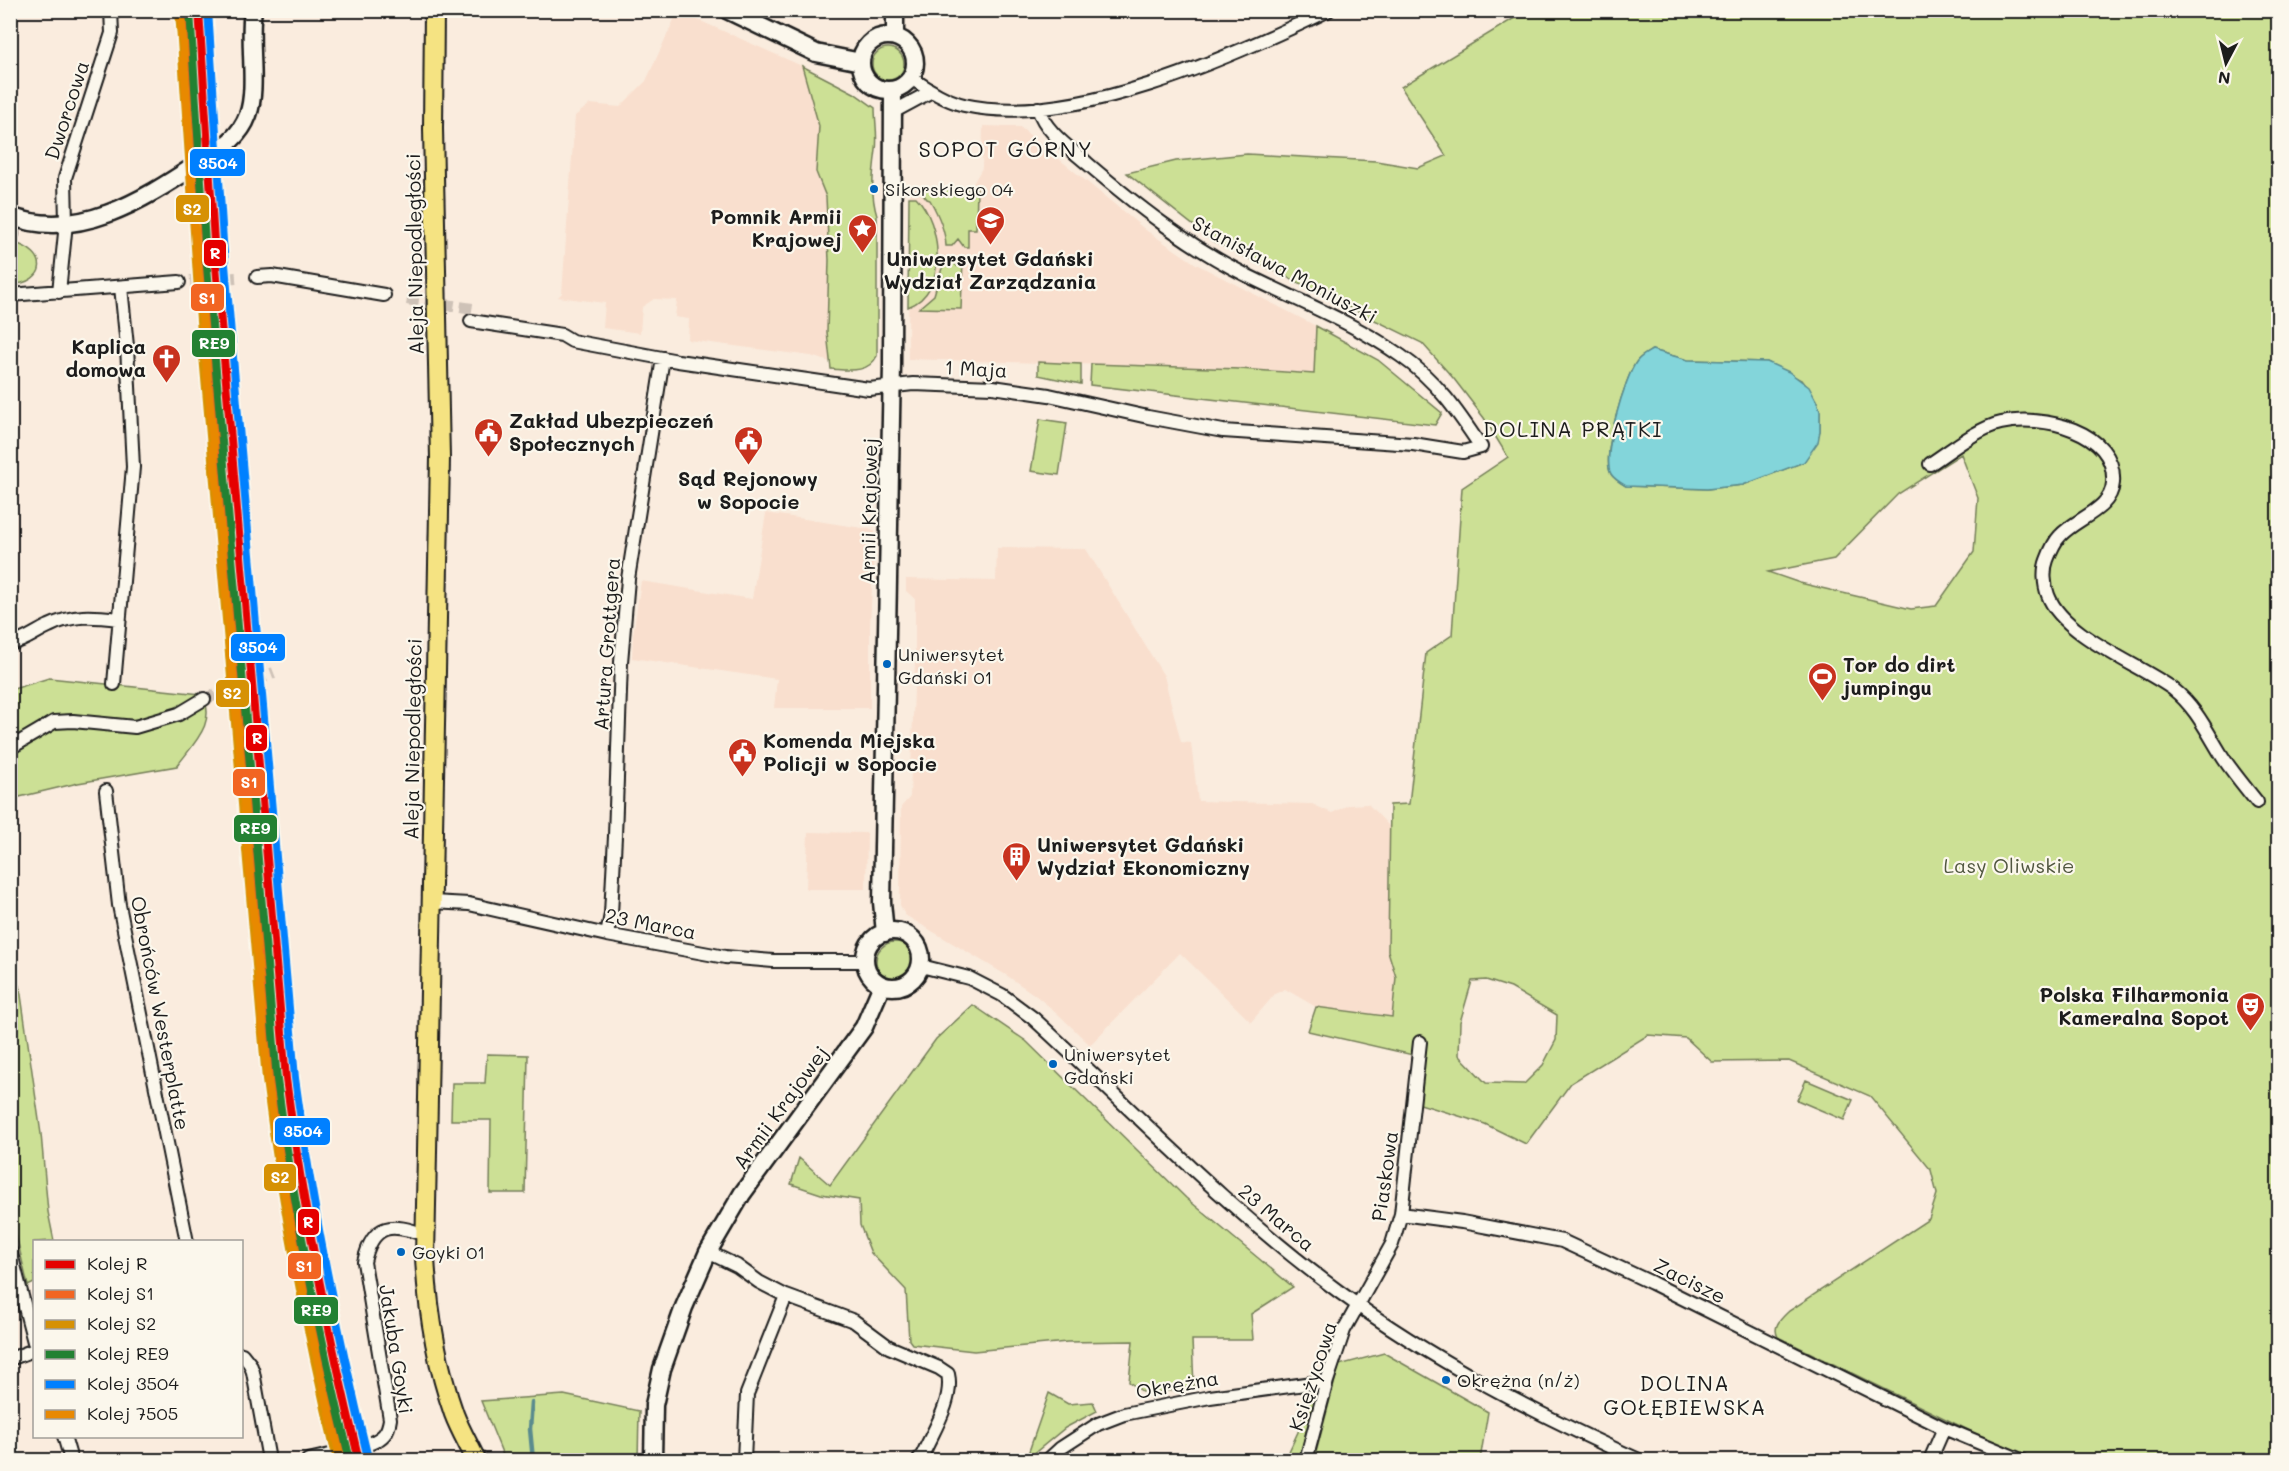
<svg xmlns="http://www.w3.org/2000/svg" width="2289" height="1471" viewBox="0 0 2289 1471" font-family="Mali,sans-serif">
<rect width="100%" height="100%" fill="#faecde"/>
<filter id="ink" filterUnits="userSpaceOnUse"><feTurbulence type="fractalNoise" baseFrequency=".0167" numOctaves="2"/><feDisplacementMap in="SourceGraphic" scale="12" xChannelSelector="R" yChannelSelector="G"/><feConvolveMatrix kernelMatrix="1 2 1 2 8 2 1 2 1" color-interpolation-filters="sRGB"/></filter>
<g filter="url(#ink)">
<!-- built -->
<path fill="#f9dfce" d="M678,11L802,66L819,126L816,172L826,197L829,260L827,332L830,362L811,356L688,340L689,319L675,317L677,300L654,299L642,307L640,333L603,328L605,303L558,297L562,293L575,116L590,104L620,107L646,81Z
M983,126L1020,127L1147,231L1196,264L1316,326L1314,374L1240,369L908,359L909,188L970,189L982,168Z
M766,513L875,530L870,626V708H774L777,679L632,658L633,635L641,581L752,599Z
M997,548L1086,549L1164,676L1181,742L1191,743L1198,801L1312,804L1332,813L1348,805L1368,804L1390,827L1388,951L1396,977L1392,1017L1316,1007L1285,989L1275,994L1251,1022L1180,953L1090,1045L1057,1013L1035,995L1006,975L905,915L900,905L901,807L910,797L915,662V599L906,591V579L996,581Z
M808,832L867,833L866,889H806Z"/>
<!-- green -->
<path fill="#cce095" stroke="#747e58" stroke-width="1.5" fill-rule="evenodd" d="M1526,11H2278V1460H2037L2001,1446L1778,1337C1772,1326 1781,1319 1789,1311L1929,1219L1937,1194L1931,1170L1870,1096L1789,1061L1712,1062L1686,1038L1648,1035L1571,1083L1526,1144L1485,1124L1420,1104L1422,1057L1308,1031L1316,1007L1392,1017L1396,977L1388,951L1390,805L1409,804L1426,653L1452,635L1462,488L1508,457L1484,418L1454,379L1422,343L1213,241L1127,173L1176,161L1247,154L1376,161L1418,168L1446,156L1401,87ZM1652,350L1688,360L1767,362L1803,381L1817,402L1820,411V431L1804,462L1743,485L1707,489L1626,486C1621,483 1614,479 1611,474C1601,458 1625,376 1637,361C1641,356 1647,353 1652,350ZM1961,454L1978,498L1974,552L1936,606L1911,609L1800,583L1768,572L1834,559L1898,494ZM1486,980L1511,988L1557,1015L1556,1040L1543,1065L1524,1084L1486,1083L1459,1055L1460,1022L1472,981Z
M872 64a16 16 0 1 1 32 0a16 16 0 1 1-32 0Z
M802,66L854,93L875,108C875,121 878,137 876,150C873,173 870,193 877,216V356C868,374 848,370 831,369L827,332L829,260L826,197L816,172L819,126Z
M919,189H977L976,229H968V247H964L958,239L952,246H946C945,229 938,214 930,200L927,199Z
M909,197H916C942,223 949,292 908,307Z
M14,243C49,252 48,282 11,285V255L12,253L11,246Z
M945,258H951L957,266L963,260L961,309L919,308L934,295Z
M1316,326L1378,360L1442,413L1435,425L1090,385L1091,364L1240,369L1314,374Z
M1038,362L1081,364V384L1038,375Z
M1040,419L1067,423L1059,475L1031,471Z
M49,678L201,694C219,721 193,744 177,766L78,783L11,799L10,690Z
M876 961a19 19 0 1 1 38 0a19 19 0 1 1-38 0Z
M10,967L20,988L41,1134L48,1212L54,1241L34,1242V1283L28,1286L10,1209Z
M973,1005L1026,1041L1186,1198L1293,1287L1251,1314L1253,1340H1192L1194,1387L1146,1394L1129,1382L1133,1341L1067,1342L974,1351L912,1344L909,1340L906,1290L871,1253L860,1225L859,1200L821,1194L791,1184L799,1158L830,1185L936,1039Z
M487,1054L528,1055L525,1193H490L491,1120H451L452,1083H485Z
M1806,1080L1853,1100L1844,1120L1797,1100Z
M1384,1353L1488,1412L1480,1460H1314L1339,1365Z
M1049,1393L1068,1404L1093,1402L1097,1411L1065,1428L1026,1460Z
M1311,1393H1316L1299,1460H1285L1298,1432Z
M564,1395L639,1411L638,1460H505L481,1401Z"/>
<!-- water -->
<path fill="#83d5da" stroke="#5a8b8e" stroke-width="1.5" d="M1652,350L1688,360L1767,362L1789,372L1809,387L1817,402L1820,411V431L1818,442L1804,462L1743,485L1707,489L1626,486C1621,483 1614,479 1611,474C1601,458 1625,376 1637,361C1641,356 1647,353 1652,350Z"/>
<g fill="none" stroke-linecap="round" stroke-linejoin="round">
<!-- stream -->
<path stroke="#5a8b8e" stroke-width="4.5" d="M532,1402L530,1429L533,1460"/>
<!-- street-tunnel -->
<path stroke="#cec2b7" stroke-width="12" stroke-dasharray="12 6" stroke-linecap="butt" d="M190,281L236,278
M407,299L473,309
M204,699L274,673
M330,1455L371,1443"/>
<defs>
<path id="street" d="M911,78C928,89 944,100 964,105C1073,129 1231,57 1329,10
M893,112L932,91
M10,236L12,234
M257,277L272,276L384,295
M59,292L66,223L65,178L112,33L111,10
M10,295L179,282
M471,321L562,335L572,341L678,361L869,389L913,384L993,387L1049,395L1148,417L1223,431L1413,444L1463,452L1481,447C1458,412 1436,380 1401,356C1353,322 1296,300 1244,274C1187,245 1136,205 1088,164C1070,148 1045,132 1038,108
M1930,464C1950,451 1978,428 2001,423C2041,414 2117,430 2113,483C2111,510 2076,518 2060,536C2054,542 2050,552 2047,560C2043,570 2044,585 2048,595C2063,636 2139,664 2173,689C2197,708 2208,734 2224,759C2234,774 2246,788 2257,802
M10,644C26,641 35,632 49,626C73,614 93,616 119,619
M114,684L133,467L127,346L121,287
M10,748L54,722L73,721L135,727L179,714L204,699
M106,791L119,905L187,1242
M432,902L469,904L607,935L725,957L773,961H865
M607,935L611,914L615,836L621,662L628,579L663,358
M921,966L969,978L1002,995L1033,1018C1134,1111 1228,1210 1338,1291C1433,1361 1533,1412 1639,1460
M1401,1214L1462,1222L1562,1241L1652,1283L1944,1428L2021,1460
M10,1250L34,1342
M708,1252L737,1266L759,1282L786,1296L854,1321L889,1347L939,1368L948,1374C954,1400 933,1431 923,1454L918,1460
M242,1354L250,1364L253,1372L269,1460
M10,1359L34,1350
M64,1436L71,1460
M371,1443C383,1438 388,1433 390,1419L364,1262C373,1222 392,1223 425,1235
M308,1460L330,1455
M744,1460L747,1394L786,1296
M1048,1460L1061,1448L1098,1424L1124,1414L1210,1397L1327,1381
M1306,1460L1327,1381L1344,1330L1392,1244L1401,1214L1420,1042
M1930,1460L1944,1428"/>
<path id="secondary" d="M727,10L816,53L861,62
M861 63a27 27 0 1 1 54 0a27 27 0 1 1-54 0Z
M895,36V10
M10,216C77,242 143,200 196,165C217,151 239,140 248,115C258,88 248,41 253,10
M865 959a28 28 0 1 1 56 0a28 28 0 1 1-56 0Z
M885,933L882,902L892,364L893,90
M653,1460L654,1405L662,1369L684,1307L708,1252L742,1194L864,1027L882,985"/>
<path id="primary" d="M434,10L433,129L440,458L425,1258C428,1311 436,1363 454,1414C460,1430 469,1445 476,1460"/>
</defs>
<!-- street casing -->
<use href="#street" stroke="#1c1c1c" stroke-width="16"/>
<!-- secondary casing -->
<use href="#secondary" stroke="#1c1c1c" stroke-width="21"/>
<!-- primary casing -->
<use href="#primary" stroke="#1c1c1c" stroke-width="22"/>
<!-- street -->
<use href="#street" stroke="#fbf7ec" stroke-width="12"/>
<!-- secondary -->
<use href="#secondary" stroke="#fbf7ec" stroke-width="16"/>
<!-- primary -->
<use href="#primary" stroke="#f5e382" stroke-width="18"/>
<defs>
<path id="rail-1" d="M199,10L214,242L286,1079C303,1208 328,1334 359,1460"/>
<path id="rail-2" d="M188,10L209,320L275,1079C291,1208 316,1334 346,1460"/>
<path id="rail-3" d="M179,11L200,321L266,1080C282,1208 307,1335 337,1460"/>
<path id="rail-4" d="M190,11L205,243L277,1080C294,1209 319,1335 350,1460"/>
<path id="rail-5" d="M208,10L223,241L295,1078C312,1206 337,1332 368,1458"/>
<path id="rail-6" d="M181,11L196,244L268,1081C285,1209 310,1335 341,1460"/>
</defs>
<!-- rail-1 casing -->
<use href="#rail-1" stroke="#fbf7ec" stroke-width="12"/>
<!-- rail-2 casing -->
<use href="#rail-2" stroke="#fbf7ec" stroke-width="12"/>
<!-- rail-3 casing -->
<use href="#rail-3" stroke="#fbf7ec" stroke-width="12"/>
<!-- rail-4 casing -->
<use href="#rail-4" stroke="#fbf7ec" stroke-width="12"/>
<!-- rail-5 casing -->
<use href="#rail-5" stroke="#fbf7ec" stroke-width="12"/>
<!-- rail-6 casing -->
<use href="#rail-6" stroke="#fbf7ec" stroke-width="12"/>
<!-- rail-1 -->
<use href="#rail-1" stroke="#e50000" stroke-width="8"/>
<!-- rail-2 -->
<use href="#rail-2" stroke="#f26522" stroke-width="8"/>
<!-- rail-3 -->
<use href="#rail-3" stroke="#d69104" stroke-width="8"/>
<!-- rail-4 -->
<use href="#rail-4" stroke="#238132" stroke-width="8"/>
<!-- rail-5 -->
<use href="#rail-5" stroke="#0080ff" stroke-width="8"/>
<!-- rail-6 -->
<use href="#rail-6" stroke="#e88903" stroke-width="8"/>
</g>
</g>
<!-- icons -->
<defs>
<symbol id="university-pin" viewBox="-11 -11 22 30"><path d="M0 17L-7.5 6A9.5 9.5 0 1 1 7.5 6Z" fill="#c8321e" stroke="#fbf7ec"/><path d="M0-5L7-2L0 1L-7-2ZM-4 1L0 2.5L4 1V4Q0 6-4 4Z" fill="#fff"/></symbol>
<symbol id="sight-pin" viewBox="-11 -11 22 30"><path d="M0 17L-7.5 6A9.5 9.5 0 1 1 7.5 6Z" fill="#c8321e" stroke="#fbf7ec"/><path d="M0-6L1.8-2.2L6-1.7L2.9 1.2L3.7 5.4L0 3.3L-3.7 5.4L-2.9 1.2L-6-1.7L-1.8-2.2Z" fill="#fff"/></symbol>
<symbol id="church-pin" viewBox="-11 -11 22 30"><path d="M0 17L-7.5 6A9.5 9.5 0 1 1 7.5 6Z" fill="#c8321e" stroke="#fbf7ec"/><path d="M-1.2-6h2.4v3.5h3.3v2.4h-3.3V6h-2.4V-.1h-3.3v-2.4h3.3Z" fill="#fff"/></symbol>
<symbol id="civic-pin" viewBox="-11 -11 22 30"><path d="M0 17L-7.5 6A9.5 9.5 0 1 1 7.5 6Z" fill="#c8321e" stroke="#fbf7ec"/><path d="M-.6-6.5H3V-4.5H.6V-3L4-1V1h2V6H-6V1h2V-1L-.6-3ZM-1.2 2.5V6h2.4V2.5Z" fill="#fff"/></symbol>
<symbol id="stadium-pin" viewBox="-11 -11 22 30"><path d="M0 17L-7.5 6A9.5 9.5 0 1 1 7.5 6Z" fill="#c8321e" stroke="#fbf7ec"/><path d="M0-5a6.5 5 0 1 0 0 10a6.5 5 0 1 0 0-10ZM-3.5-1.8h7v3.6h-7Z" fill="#fff"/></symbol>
<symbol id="building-pin" viewBox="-11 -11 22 30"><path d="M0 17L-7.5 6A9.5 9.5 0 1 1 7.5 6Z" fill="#c8321e" stroke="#fbf7ec"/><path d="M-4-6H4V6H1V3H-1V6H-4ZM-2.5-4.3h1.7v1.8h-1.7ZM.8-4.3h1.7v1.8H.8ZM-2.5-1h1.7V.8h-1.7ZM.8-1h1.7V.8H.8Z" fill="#fff"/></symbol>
<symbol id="theatre-pin" viewBox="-11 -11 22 30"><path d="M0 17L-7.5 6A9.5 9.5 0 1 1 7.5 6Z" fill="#c8321e" stroke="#fbf7ec"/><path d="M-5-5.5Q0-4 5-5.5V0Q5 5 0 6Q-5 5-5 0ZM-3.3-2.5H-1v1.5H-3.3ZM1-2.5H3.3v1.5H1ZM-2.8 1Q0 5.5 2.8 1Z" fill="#fff"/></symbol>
</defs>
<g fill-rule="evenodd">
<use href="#university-pin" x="974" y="204" width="33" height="45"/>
<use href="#sight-pin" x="846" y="212" width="33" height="45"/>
<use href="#church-pin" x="150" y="342" width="33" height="45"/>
<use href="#civic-pin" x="472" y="416" width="33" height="45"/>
<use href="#civic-pin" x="732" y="424" width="33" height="45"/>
<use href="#stadium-pin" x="1806" y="660" width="33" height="45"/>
<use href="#civic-pin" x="726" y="736" width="33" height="45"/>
<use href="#building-pin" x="1000" y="840" width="33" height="45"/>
<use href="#theatre-pin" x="2234" y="990" width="33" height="45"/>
</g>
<!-- markers -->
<g fill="#0065bd" stroke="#fbf7ec" stroke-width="2">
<circle cx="874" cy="189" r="5"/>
<circle cx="887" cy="664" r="5"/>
<circle cx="1053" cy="1064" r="5"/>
<circle cx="401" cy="1252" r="5"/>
<circle cx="1446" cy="1380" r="5"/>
</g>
<g text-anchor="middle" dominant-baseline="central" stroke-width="4.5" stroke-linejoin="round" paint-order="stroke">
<!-- bus labels -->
<g font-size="18" fill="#1c1c1c" stroke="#fbf7ec" text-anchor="start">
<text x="885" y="189">Sikorskiego 04</text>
<text x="898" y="654">Uniwersytet<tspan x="898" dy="23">Gdański 01</tspan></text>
<text x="1064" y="1054">Uniwersytet<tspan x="1064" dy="23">Gdański</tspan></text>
<text x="412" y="1252">Goyki 01</text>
<text x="1457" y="1380">Okrężna (n/ż)</text>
</g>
<!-- street labels -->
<g font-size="20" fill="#1c1c1c" stroke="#fbf7ec">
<text transform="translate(66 110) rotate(-72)">Dworcowa</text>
<text transform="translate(414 254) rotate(-91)">Aleja Niepodległości</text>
<text transform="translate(1285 269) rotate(28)">Stanisława Moniuszki</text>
<text transform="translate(976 368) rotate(3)">1 Maja</text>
<text transform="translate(868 511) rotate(-89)">Armii Krajowej</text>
<text transform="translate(606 644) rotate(-86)">Artura Grottgera</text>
<text transform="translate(412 739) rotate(-89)">Aleja Niepodległości</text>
<text transform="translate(651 923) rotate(11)">23 Marca</text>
<text transform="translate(161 1013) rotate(79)">Obrońców Westerplatte</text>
<text transform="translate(780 1107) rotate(-54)">Armii Krajowej</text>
<text transform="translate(1384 1176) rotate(-82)">Piaskowa</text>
<text transform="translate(1277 1217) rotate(40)">23 Marca</text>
<text transform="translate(1690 1280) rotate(26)">Zacisze</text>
<text transform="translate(397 1349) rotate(81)">Jakuba Goyki</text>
<text transform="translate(1312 1376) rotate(-72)">Księżycowa</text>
<text transform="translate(1177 1384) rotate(-10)">Okrężna</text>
</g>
<!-- poi labels -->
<g font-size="20" font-weight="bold" fill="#1c1c1c" stroke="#fbf7ec" text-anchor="start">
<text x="842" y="216" text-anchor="end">Pomnik Armii<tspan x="842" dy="23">Krajowej</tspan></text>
<text x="990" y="258" text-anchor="middle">Uniwersytet Gdański<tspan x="990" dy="23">Wydział Zarządzania</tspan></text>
<text x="146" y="346" text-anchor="end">Kaplica<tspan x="146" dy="23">domowa</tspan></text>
<text x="509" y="420">Zakład Ubezpieczeń<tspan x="509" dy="23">Społecznych</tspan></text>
<text x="748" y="478" text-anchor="middle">Sąd Rejonowy<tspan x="748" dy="23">w Sopocie</tspan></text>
<text x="1843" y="664">Tor do dirt<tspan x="1843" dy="23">jumpingu</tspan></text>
<text x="763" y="740">Komenda Miejska<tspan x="763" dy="23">Policji w Sopocie</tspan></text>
<text x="1037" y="844">Uniwersytet Gdański<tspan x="1037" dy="23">Wydział Ekonomiczny</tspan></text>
<text x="2229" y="994" text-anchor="end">Polska Filharmonia<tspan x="2229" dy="23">Kameralna Sopot</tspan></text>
</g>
<!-- park labels -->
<g font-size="20" fill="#515740" stroke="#fbf7ec">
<text x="2009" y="865">Lasy Oliwskie</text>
</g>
<!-- neighbourhood labels -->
<g font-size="21" letter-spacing="1.5" fill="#1c1c1c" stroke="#fbf7ec">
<text x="1573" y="428">DOLINA PRĄTKI</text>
<text x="1685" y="1382">DOLINA<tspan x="1685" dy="24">GOŁĘBIEWSKA</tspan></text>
</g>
<!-- quarter labels -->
<g font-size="22" letter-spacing="1.5" fill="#1c1c1c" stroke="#fbf7ec">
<text x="1006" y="148">SOPOT GÓRNY</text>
</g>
</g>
<g stroke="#fbf7ec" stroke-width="2">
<rect x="189" y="148" width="57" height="29" rx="6" fill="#0080ff"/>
<rect x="175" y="194" width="35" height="29" rx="6" fill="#d69104"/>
<rect x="203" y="239" width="24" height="28" rx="6" fill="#e50000"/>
<rect x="190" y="283" width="35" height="29" rx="6" fill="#f26522"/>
<rect x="191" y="329" width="45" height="29" rx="6" fill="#238132"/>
<rect x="230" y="633" width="56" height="29" rx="6" fill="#0080ff"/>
<rect x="215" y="679" width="35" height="29" rx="6" fill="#d69104"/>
<rect x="245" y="724" width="23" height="28" rx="6" fill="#e50000"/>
<rect x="232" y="768" width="34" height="29" rx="6" fill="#f26522"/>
<rect x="233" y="814" width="45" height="29" rx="6" fill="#238132"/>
<rect x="274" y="1117" width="57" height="29" rx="6" fill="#0080ff"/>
<rect x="263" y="1163" width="34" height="29" rx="6" fill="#d69104"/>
<rect x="297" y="1208" width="23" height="28" rx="6" fill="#e50000"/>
<rect x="287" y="1252" width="35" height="28" rx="6" fill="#f26522"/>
<rect x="293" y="1296" width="46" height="29" rx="6" fill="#238132"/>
</g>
<g font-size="16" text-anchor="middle" font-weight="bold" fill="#fff">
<text x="218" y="169">3504</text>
<text x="192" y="215">S2</text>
<text x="215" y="259">R</text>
<text x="207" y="304">S1</text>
<text x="214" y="349">RE9</text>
<text x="258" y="653">3504</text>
<text x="232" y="699">S2</text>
<text x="257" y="744">R</text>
<text x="249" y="788">S1</text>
<text x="255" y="834">RE9</text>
<text x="303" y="1137">3504</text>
<text x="280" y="1183">S2</text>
<text x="308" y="1228">R</text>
<text x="304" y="1272">S1</text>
<text x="316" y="1316">RE9</text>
</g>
<!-- margin -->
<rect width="2289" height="1471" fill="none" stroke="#fbf7ec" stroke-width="36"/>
<rect x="18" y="18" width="2253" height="1435" fill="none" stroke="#1c1c1c" stroke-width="2" filter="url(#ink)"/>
<!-- legend -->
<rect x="33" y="1240" width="210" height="198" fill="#fbf7ec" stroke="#a29f99" stroke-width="1.5"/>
<rect x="45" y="1260" width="30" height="9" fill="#e50000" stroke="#a29f99" stroke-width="1.5"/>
<text x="87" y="1270" font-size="18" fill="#1c1c1c">Kolej R</text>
<rect x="45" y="1290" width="30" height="9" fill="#f26522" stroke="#a29f99" stroke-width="1.5"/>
<text x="87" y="1300" font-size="18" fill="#1c1c1c">Kolej S1</text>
<rect x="45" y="1320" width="30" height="9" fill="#d69104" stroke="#a29f99" stroke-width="1.5"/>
<text x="87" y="1330" font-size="18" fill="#1c1c1c">Kolej S2</text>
<rect x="45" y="1350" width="30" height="9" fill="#238132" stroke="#a29f99" stroke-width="1.5"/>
<text x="87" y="1360" font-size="18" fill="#1c1c1c">Kolej RE9</text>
<rect x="45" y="1380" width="30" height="9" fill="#0080ff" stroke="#a29f99" stroke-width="1.5"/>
<text x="87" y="1390" font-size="18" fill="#1c1c1c">Kolej 3504</text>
<rect x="45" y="1410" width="30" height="9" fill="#e88903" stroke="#a29f99" stroke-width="1.5"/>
<text x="87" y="1420" font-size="18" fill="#1c1c1c">Kolej 7505</text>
<!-- north arrow -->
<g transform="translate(2226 63) rotate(187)" stroke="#fbf7ec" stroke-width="4.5" paint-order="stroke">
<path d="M0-4.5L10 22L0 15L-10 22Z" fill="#1c1c1c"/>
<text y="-9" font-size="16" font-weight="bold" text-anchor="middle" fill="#1c1c1c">N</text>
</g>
</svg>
